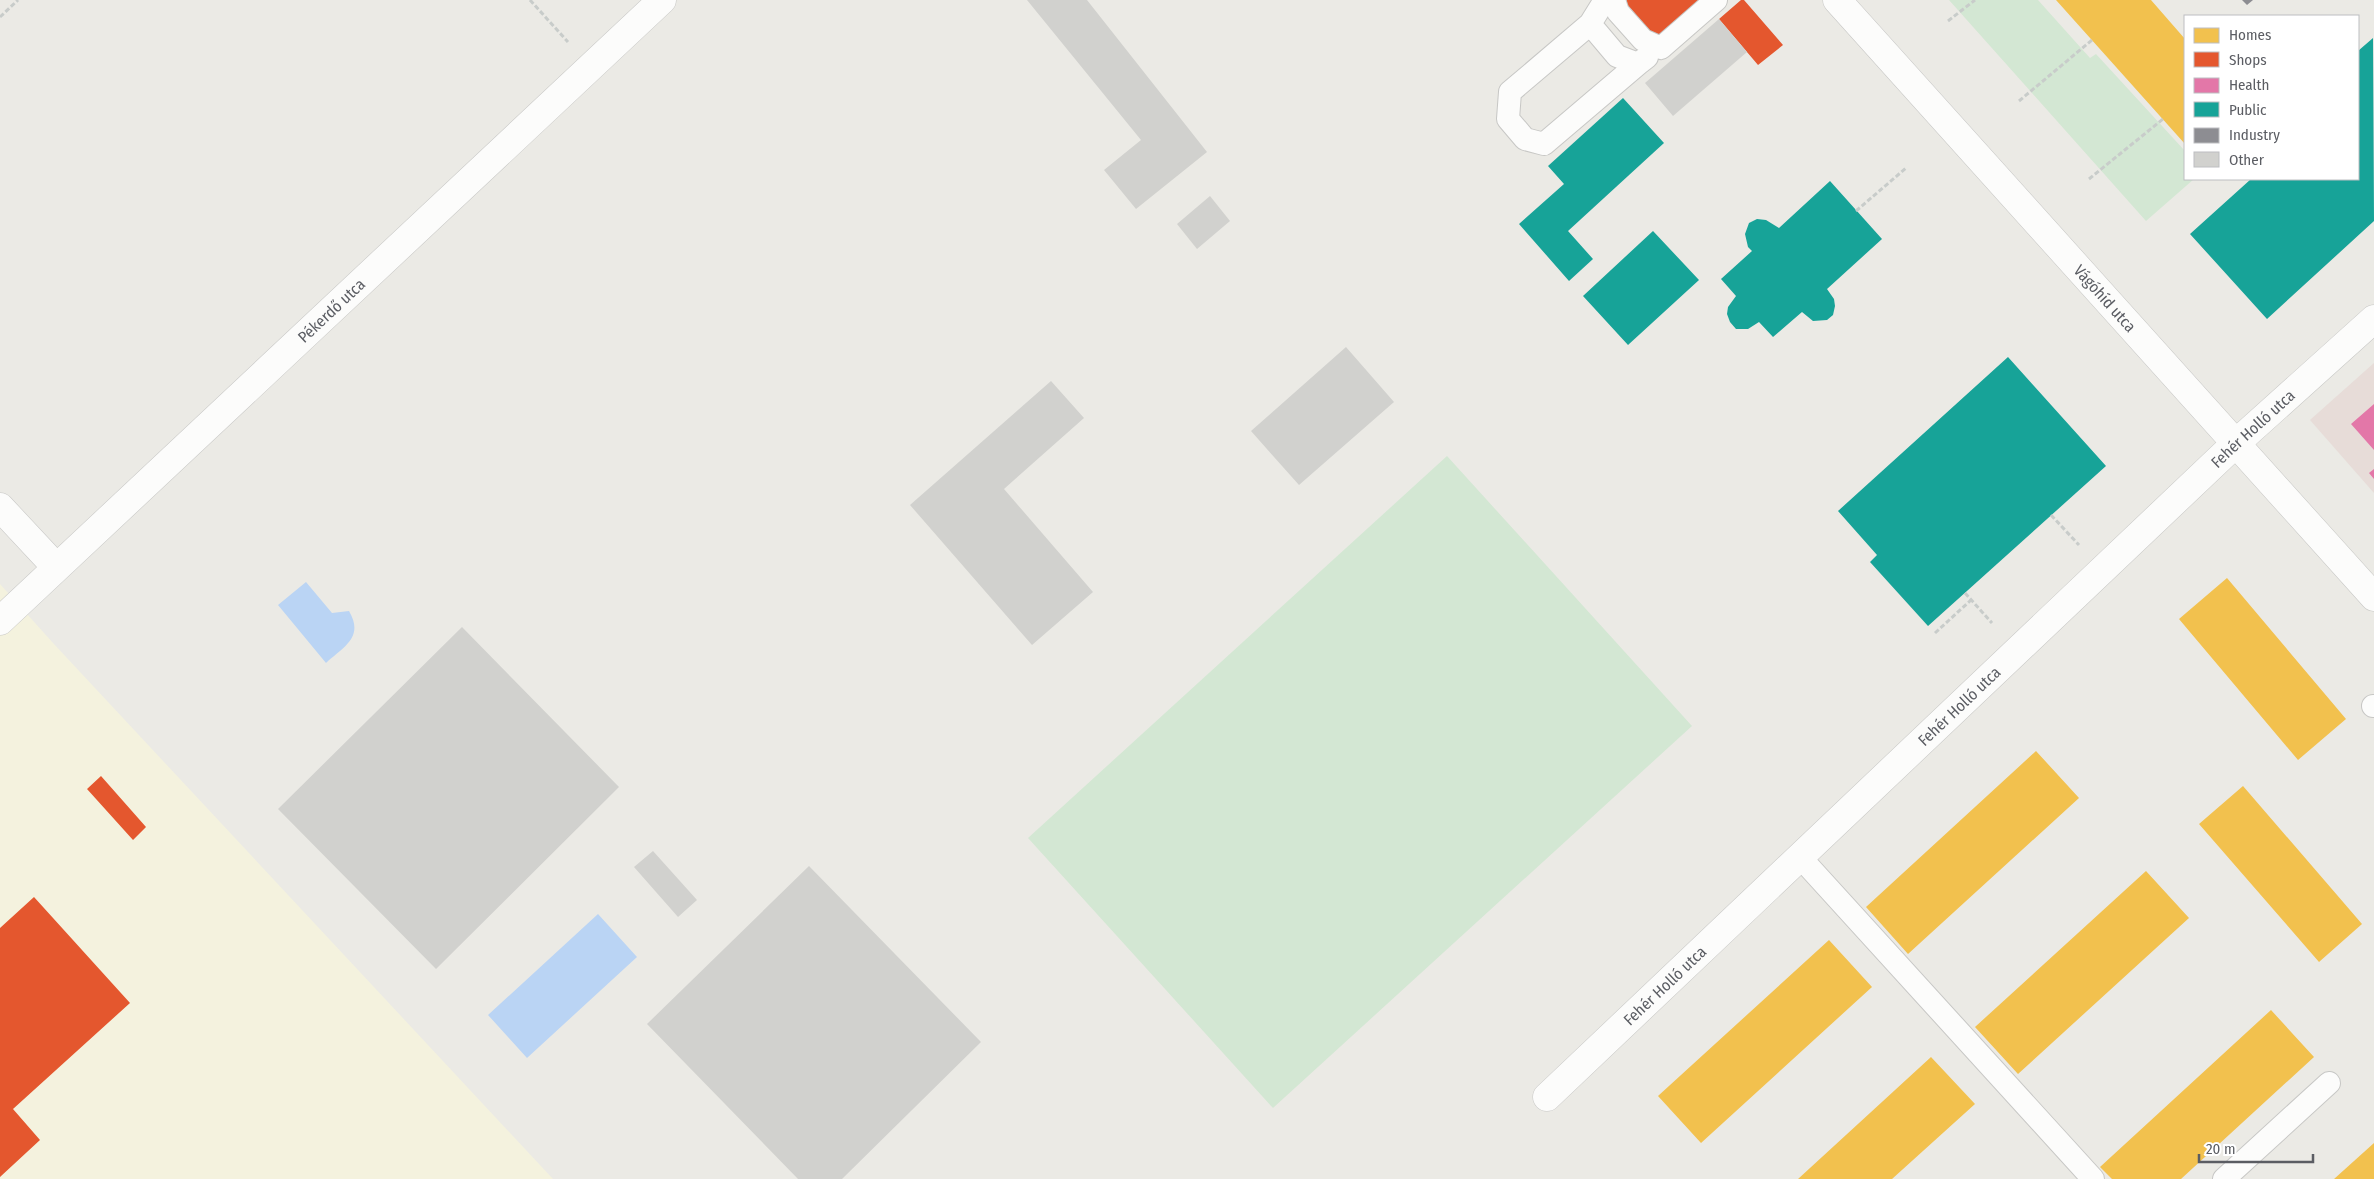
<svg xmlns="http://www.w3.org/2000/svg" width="2374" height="1179" viewBox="0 0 2374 1179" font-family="'Fira Sans Condensed',sans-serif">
<rect width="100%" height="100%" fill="#ebeae5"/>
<!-- commercial -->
<path fill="#f4f2de" d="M0,584L53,643L553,1179H0Z"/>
<!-- medical -->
<path fill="#e7dcd8" d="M2374,363V493L2310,420Z"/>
<!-- green -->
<path fill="#d3e7d3" d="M1949,0H2038L2090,58L2096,54L2185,151V179H2194L2146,221Z
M1447,456L1692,726L1273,1108L1028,838Z"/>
<!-- water -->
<path fill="#bad4f4" d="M306,582L332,613L349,611C364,637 345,646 326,663L278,605Z
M598,914L637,957L527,1058L488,1015Z"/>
<!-- homes -->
<path fill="#f2c14e" d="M2056,0H2151L2185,39V144Z
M2227,578L2346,719L2298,760L2179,619Z
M2036,751L2079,798L1908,954L1866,907Z
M2243,786L2362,924L2319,962L2199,824Z
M2146,871L2189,918L2018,1074L1975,1027Z
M1829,940L1872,987L1701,1143L1658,1096Z
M2271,1010L2314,1057L2181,1179H2112L2100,1167Z
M1931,1057L1975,1104L1892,1179H1798Z
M2374,1143V1179H2334Z"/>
<!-- shops -->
<path fill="#e4572e" d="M1627,0H1700L1656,38L1625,2Z
M1741,0H1744L1783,45L1758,65L1719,19Z
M101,776L146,827L133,840L87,789Z
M34,897L130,1003L13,1109L40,1140L0,1177V928Z"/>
<!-- health -->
<path fill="#e377a8" d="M2374,404V450L2351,424Z
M2374,469V479L2369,473Z"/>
<!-- public -->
<path fill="#17a398" d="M2373,38L2374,221L2267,319L2190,234L2251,179H2358V51Z
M1623,98L1664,143L1568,231L1593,259L1569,281L1519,224L1564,184L1548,166Z
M1830,181L1882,239L1827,289L1834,299L1835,306L1833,315L1827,320L1813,321L1802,312L1773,337L1759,322L1748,329H1736L1730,322L1727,314L1728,307L1736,296L1721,279L1752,251L1748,247L1745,234L1749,223L1757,219L1766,220L1779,228Z
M1653,231L1699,280L1628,345L1583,296Z
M2008,357L2106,466L1928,626L1870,562L1877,555L1838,511Z"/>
<!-- industry -->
<path fill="#8d8d92" d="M2242,0H2253L2247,5Z"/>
<!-- building -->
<path fill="#d1d1ce" d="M1027,0H1087L1207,152L1136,209L1104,170L1141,140Z
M1719,19L1747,52L1673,116L1645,83Z
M1210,196L1230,221L1197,249L1177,224Z
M1346,347L1394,402L1299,485L1251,431Z
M1051,381L1084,418L1004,489L1093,592L1032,645L910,505Z
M462,627L619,787L436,969L278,809Z
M653,851L697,900L678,917L634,867Z
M809,866L981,1042L842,1179H798L647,1024Z"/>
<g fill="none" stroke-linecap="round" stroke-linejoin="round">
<defs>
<path id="service" d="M1605,0L1590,24L1617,56L1638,64L1647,57
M1614,0L1618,12L1643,40L1661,48L1716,0
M1590,24L1510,92L1508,119L1525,139L1544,144L1638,64
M2373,706H2374
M1800,857L2093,1179
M2224,1179L2329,1083"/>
<g id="minor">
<path id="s1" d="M1837,0L2374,597"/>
<path d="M0,507L56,567"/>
<path id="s2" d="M0,621L662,0"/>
<path id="s3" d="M1547,1097L2235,444L2374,319"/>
</g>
</defs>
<!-- service casing -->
<use href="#service" stroke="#c7c7c5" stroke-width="24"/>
<!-- minor casing -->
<use href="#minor" stroke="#c7c7c5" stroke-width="29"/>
<!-- path -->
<path stroke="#c8ccca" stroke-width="3" stroke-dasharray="5 2.5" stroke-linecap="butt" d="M530,0L568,42
M0,17L18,0
M1948,21L1975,0
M2019,101L2092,40
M2089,179L2163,119
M1856,211L1906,168
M2051,515L2079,545
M1965,593L1992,623
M1935,633L1971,600"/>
<!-- service -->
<use href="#service" stroke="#fcfcfb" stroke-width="22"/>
<!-- minor -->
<use href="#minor" stroke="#fcfcfb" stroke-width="28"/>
</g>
<g text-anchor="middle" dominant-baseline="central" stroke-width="5" stroke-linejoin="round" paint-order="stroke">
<!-- street labels -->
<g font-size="16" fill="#5b5d63" stroke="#fff">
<text stroke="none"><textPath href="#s1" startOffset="401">Vágóhíd utca</textPath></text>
<text stroke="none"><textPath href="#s2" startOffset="454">Pékerdő utca</textPath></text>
<text stroke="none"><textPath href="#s3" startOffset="972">Fehér Holló utca</textPath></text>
<text stroke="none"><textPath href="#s3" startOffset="568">Fehér Holló utca</textPath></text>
<text stroke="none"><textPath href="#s3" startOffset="162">Fehér Holló utca</textPath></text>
</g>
</g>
<!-- legend -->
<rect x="2184" y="15" width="175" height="165" fill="#ffffff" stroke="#bdbec1"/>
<rect x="2194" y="28" width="25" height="15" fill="#f2c14e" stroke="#bdbec1"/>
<text x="2229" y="40" font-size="15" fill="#5b5d63">Homes</text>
<rect x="2194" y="52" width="25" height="15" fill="#e4572e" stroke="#bdbec1"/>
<text x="2229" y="65" font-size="15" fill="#5b5d63">Shops</text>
<rect x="2194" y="78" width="25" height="15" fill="#e377a8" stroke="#bdbec1"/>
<text x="2229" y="90" font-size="15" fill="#5b5d63">Health</text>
<rect x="2194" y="102" width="25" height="15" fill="#17a398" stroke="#bdbec1"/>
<text x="2229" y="115" font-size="15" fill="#5b5d63">Public</text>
<rect x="2194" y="128" width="25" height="15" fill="#8d8d92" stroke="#bdbec1"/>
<text x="2229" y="140" font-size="15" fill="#5b5d63">Industry</text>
<rect x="2194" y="152" width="25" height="15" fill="#d1d1ce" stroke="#bdbec1"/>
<text x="2229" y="165" font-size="15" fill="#5b5d63">Other</text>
<!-- scale -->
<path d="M2199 1154v8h114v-8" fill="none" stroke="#5b5d63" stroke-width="2.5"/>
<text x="2206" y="1154" font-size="15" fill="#5b5d63" stroke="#ffffff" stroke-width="4" paint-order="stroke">20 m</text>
</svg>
